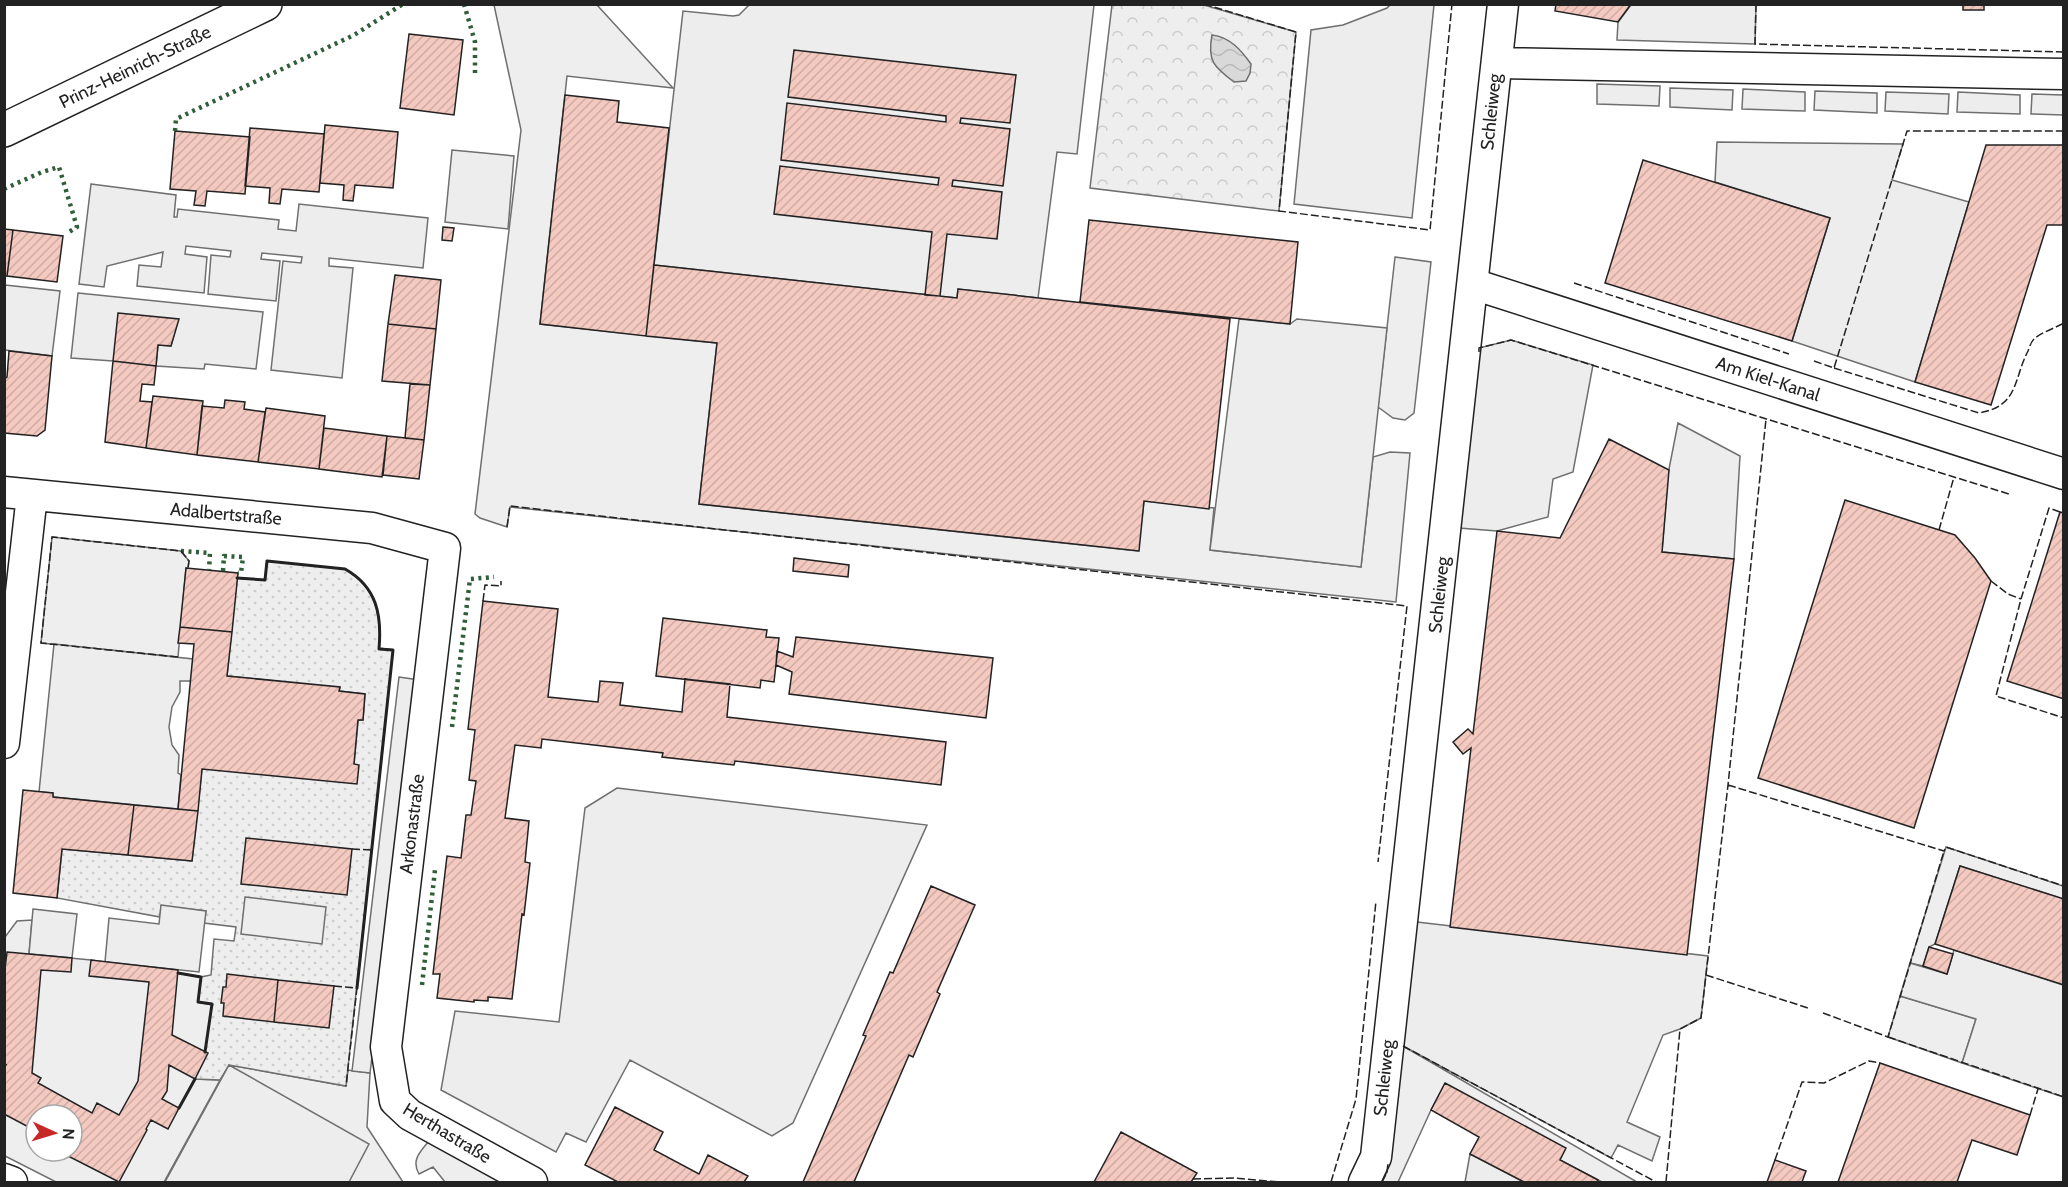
<svg xmlns="http://www.w3.org/2000/svg" width="2068" height="1187" viewBox="0 0 2068 1187" font-family="Cabin,sans-serif">
<defs>
<pattern id="forest-crowns" width="20" height="18" patternUnits="userSpaceOnUse" patternTransform="scale(1.5)"><rect width="20" height="18" fill="#eee"/><path d="M2 6a3 3 0 1 1 6 0M12 15a3 3 0 1 1 6 0" fill="none" stroke="#ccc"/></pattern>
<pattern id="garden-dots" width="8" height="8" patternUnits="userSpaceOnUse" patternTransform="scale(1.5)"><rect width="8" height="8" fill="#eee"/><path d="M2 2h.1M6 6h.1" fill="none" stroke="#ccc" stroke-width="1.8" stroke-linecap="round"/></pattern>
<pattern id="water-waves" width="16" height="10" patternUnits="userSpaceOnUse" patternTransform="scale(1.5)"><rect width="16" height="10" fill="#d9d9d9"/><path d="M0 5q4-4 8 0t8 0" fill="none" stroke="#bababa"/></pattern>
<pattern id="building-hatch" width="6" height="6" patternUnits="userSpaceOnUse" patternTransform="scale(1.5)"><rect width="6" height="6" fill="#f3c9c0"/><path d="M-1 1l2-2M0 6l6-6M5 7l2-2" fill="none" stroke="#d0aca5"/></pattern>
</defs>
<rect width="100%" height="100%" fill="#fff"/>
<!-- grass -->
<path fill="#eee" stroke="#6f6f6f" stroke-width="1.5" fill-rule="evenodd" d="M494,5H597L673,88L567,76L540,324L717,343L699,504L1138,551L1144,501L1214,508L1210,550L1361,567L1373,457L1390,452L1410,453L1396,602L510,507L507,527L480,518L475,514L521,130Z
M1395,257L1431,262L1414,413L1405,420L1393,418L1378,407Z
M52,537L181,551L189,561L188,568H186L178,657L41,643Z
M1946,847L2063,886V899L1960,866L1935,944L1929,947L1923,966L1910,963Z
M32,920L29,954L91,960L201,977L198,1002L212,1004L205,1052L195,1079L220,1080L164,1182H56L5,1156V937L17,921ZM36,1115H72V1151H36Z
M1900,996L1976,1019L1962,1063L1888,1037Z
M1403,1046L1637,1182H1602L1560,1160L1445,1084L1431,1110L1398,1182H1382L1387,1172Z
M229,1065L346,1086L348,1070L370,1073L367,1127L403,1182H348Z
M429,1141L506,1182H445L433,1167L419,1174C411,1160 420,1152 429,1141Z"/>
<!-- forest -->
<path fill="url(#forest-crowns)" stroke="#6f6f6f" stroke-width="1.5" d="M1112,5H1204L1296,32L1279,211L1090,188Z"/>
<!-- garden -->
<path fill="url(#garden-dots)" stroke="#6f6f6f" stroke-width="1.5" d="M267,561L345,569C376,587 382,615 379,648L393,650L346,1086L229,1065L220,1080L195,1079L205,1052L212,1005L198,1002L201,977L211,975L214,939L234,941L236,927L204,923L206,911L161,906L160,917L57,898L62,849L192,861L202,769L354,764L358,720H363L365,694L339,691L340,688L227,676L237,578L265,580Z"/>
<!-- parking -->
<path fill="#ededed" stroke="#6f6f6f" stroke-width="1.5" d="M750,4L1094,5L1077,154L1057,152L1038,298L958,289L957,298L654,265L683,11L733,16L739,15Z
M1390,5H1434L1412,218L1294,204L1311,30L1343,25L1387,8Z
M1631,5H1756L1755,44L1617,40L1618,22Z
M1597,84L1660,86L1659,106L1597,104Z
M1670,88L1733,90L1732,110L1670,107Z
M1743,89L1805,92V111L1742,109Z
M1815,91L1877,93V113L1814,110Z
M1886,92L1949,94L1948,114L1885,111Z
M1958,92L2020,95V114L1957,112Z
M2032,94L2063,95V115L2031,114Z
M1717,142L1903,144L1892,180L1969,202L1915,382L1792,341L1830,218L1715,182Z
M452,150L514,156L508,229L445,222Z
M91,184L176,195L174,217H177L178,209L279,220L278,229L296,231L299,204L428,218L423,268L329,258V266L353,268L342,378L271,370L283,261L301,263L302,257L262,253L261,259L280,261L276,301L208,294L211,255L230,257L231,251L186,246L185,254L207,257L204,293L137,286L139,265L161,267L163,252L107,266L104,287L79,284Z
M5,285L60,291L52,356L5,350Z
M78,293L263,312L256,369L205,364L204,369L156,366L158,345L171,346L178,320L113,361L71,358Z
M1239,319L1290,324L1297,319L1387,328L1361,567L1210,550Z
M1511,340L1593,365L1573,472L1553,479L1548,517L1497,531L1459,528L1479,348Z
M1678,423L1740,456L1734,559L1662,552L1668,474Z
M54,644L193,659L191,681H180V692L172,707L169,727L172,745L179,755L178,773L181,775L178,809L53,797V793L39,792Z
M399,677L419,680L370,1073L352,1071Z
M617,788L927,825L793,1123L772,1136L630,1060L586,1142L566,1133L556,1152L441,1090L455,1011L559,1022L585,808Z
M245,897L326,907L322,944L241,934Z
M161,905L206,911L199,972L105,962L109,918L159,924Z
M33,909L77,914L72,958L29,954Z
M1417,922L1708,956L1701,1018L1680,1029L1663,1035L1627,1122L1660,1137L1652,1161L1618,1145L1611,1158L1403,1046Z
M1954,950L2063,985V1097L1962,1063L1976,1019L1900,996L1910,963L1947,974Z
M229,1065L369,1144L349,1182H165Z
M1470,1154L1524,1182H1465Z"/>
<!-- water -->
<path fill="url(#water-waves)" stroke="#6f6f6f" stroke-width="1.5" d="M1212,35C1230,37 1241,50 1251,64L1250,73L1246,81L1234,82C1214,67 1207,61 1212,35Z"/>
<!-- building -->
<path fill="url(#building-hatch)" stroke="#222" stroke-width="1.5" d="M1556,4H1631L1618,22L1555,11Z
M1963,4H1984V10H1963Z
M409,34L463,40L454,115L400,108Z
M794,50L1016,75L1010,123L961,118L960,123L1010,129L1003,186L953,180L952,186L1002,192L997,239L947,234L940,296L925,295L932,232L774,214L780,166L938,185L939,178L781,160L787,103L946,122V116L788,97Z
M565,95L619,101L617,122L669,128L646,336L540,324Z
M325,125L398,132L393,188L355,185L353,201L343,200L344,185L320,183Z
M250,128L324,134L319,192L282,189L280,204L269,203L270,188L245,186Z
M175,131L250,137L245,194L207,191L205,206L194,205L196,191L170,189Z
M1986,145H2064V225H2047L1991,405L1915,382Z
M1643,160L1830,218L1792,341L1605,283Z
M1089,220L1298,242L1290,324L1080,302Z
M443,227L454,228L452,241L442,240Z
M4,229L13,230L7,276H4Z
M13,230L63,236L57,282L7,276Z
M654,265L957,298L958,289L1230,319L1209,509L1144,501L1139,551L699,504L717,343L646,336Z
M395,275L441,280L436,329L388,324Z
M118,313L179,319L171,346L158,345L156,366L113,361Z
M388,324L436,329L430,385L382,381Z
M9,351L52,356L45,430L37,436L4,433V379L7,377Z
M113,361L156,366L154,385L142,384L140,401L152,402L146,448L105,442Z
M410,384L430,385L424,440L405,438Z
M153,396L203,401L197,455L146,448Z
M225,400L245,402L244,409L265,412L258,462L197,455L202,406L224,408Z
M266,408L325,416L319,469L258,462Z
M324,428L387,436L382,477L319,469Z
M387,436L424,440L419,479L383,475Z
M1609,439L1669,470L1662,552L1734,559L1687,955L1450,927L1471,748L1463,754L1453,742L1468,729L1473,734L1497,531L1560,538Z
M1845,500L1955,535L1975,558L1991,581L1914,828L1758,778Z
M2060,512L2064,513V699L2007,681Z
M794,558L849,565L848,577L793,571Z
M186,568L238,573L232,632L180,627Z
M483,601L558,609L548,697L598,702L600,681L623,683L620,705L682,712L685,679L730,684L727,717L946,742L941,785L735,761L734,765L662,757L663,753L542,739L541,748L515,745L505,818L529,821L525,862L530,863L524,915L522,914L512,999L488,997V1001L474,1000V1002L437,998L440,974H433L447,856L461,858L466,815H471L474,794L476,781L469,780L475,730L468,729Z
M663,618L767,630L766,637L779,638L774,682L761,680L760,688L656,676Z
M180,627L232,632L227,676L340,687L339,691L365,694L363,720H358L354,764L359,765L357,784L202,769L198,811L178,809L194,644L178,643Z
M796,637L993,658L986,718L789,694L792,672L776,665L777,651L793,657Z
M23,790L53,793V797L134,805L128,855L62,849L57,898L13,893Z
M134,805L198,811L192,861L128,855Z
M246,838L352,849L347,895L241,884Z
M1960,866L2064,899V985L1935,944Z
M931,886L975,905L937,992L940,994L913,1057L909,1055L854,1182H803L866,1036L863,1035L890,972L893,973Z
M1929,947L1953,954L1947,974L1923,966Z
M7,952L72,958L71,972L41,970L32,1073L41,1078L38,1083L92,1113L97,1103L119,1115L138,1081L149,982L89,976L91,960L178,970L172,1035L208,1053L195,1079L169,1065L167,1091L162,1099L179,1108L168,1129L151,1120L146,1129L147,1130L119,1182L68,1156L72,1151V1115H36V1131L4,1114V1068L6,1065H4V977Z
M227,974L278,980L274,1022L223,1016L224,1003H221L223,987H226Z
M278,980L334,986L329,1028L274,1022Z
M1880,1063L2030,1115L2017,1155L1972,1140L1957,1182H1838Z
M1445,1083L1566,1148L1560,1160L1598,1180L1596,1182H1524L1470,1154L1479,1137L1431,1110Z
M615,1107L663,1132L654,1150L699,1174L708,1155L748,1176L744,1182H618L585,1165Z
M1121,1132L1197,1173L1191,1182H1094Z
M1775,1160L1806,1171L1802,1182H1767Z"/>
<g fill="none" stroke-linecap="round" stroke-linejoin="round">
<defs>
<path id="minor" d="M1497,63L2064,74
M1473,284L2064,474
M4,492L372,528L445,548L386,1047L395,1101L410,1115L532,1182
M4,743L32,495
M4,1179L12,1182
M1364,1182L1376,1157L1503,4"/>
<path id="major" d="M4,130L265,4"/>
</defs>
<!-- minor casing -->
<use href="#minor" stroke="#222" stroke-width="33"/>
<!-- major casing -->
<use href="#major" stroke="#222" stroke-width="36"/>
<!-- minor -->
<use href="#minor" stroke="#fff" stroke-width="30"/>
<!-- major -->
<use href="#major" stroke="#fff" stroke-width="33"/>
<!-- hedge -->
<path stroke="#2f5e38" stroke-width="4.5" stroke-dasharray="3 4.5" stroke-linecap="butt" d="M464,4L475,42V74
M175,131L176,119L354,35L403,4
M4,189L42,172L59,167L77,227L69,232
M181,551L210,553L209,570
M223,571L224,556L243,557L241,573H238
M452,727L470,579L494,577
M422,985L435,870"/>
<!-- fence -->
<path stroke="#222" stroke-width="1.5" stroke-dasharray="8 3" stroke-linecap="butt" d="M1204,4L1296,32L1279,211L1430,230L1452,4
M1756,4L1755,44L2064,52
M1574,283L1789,354
M1479,352V348L1511,340L2009,494
M1814,361L1834,368L1907,131H2064
M1834,368L1979,413C2019,406 2013,380 2028,351C2029,348 2031,342 2034,339C2042,332 2055,328 2064,323
M2060,512L2049,508L2021,599L1996,696L2064,718
M507,527L510,506L1407,606L1378,862
M1939,530L1954,477
M1991,581L2008,594L2021,599
M483,601L485,585L501,586V581
M178,657L41,643L52,537L181,551L189,561L188,568
M1728,785L1944,851L1946,847L2064,886
M352,849L372,850
M1706,975L1808,1008
M334,986L357,988L346,1086
M1823,1013L1888,1037L1944,851
M1888,1037L2064,1097
M1403,1046L1656,1182
M2030,1115L2038,1089
M1775,1160L1802,1082L1824,1083L1869,1061L1880,1063
M1193,1179L1233,1178L1280,1182
M1331,1182L1356,1099L1376,901
M1382,1182L1387,1172L1388,1163
M1666,1182L1680,1029L1701,1018L1728,785L1766,419"/>
<!-- wall -->
<path stroke="#222" stroke-width="3" d="M237,578L265,580L267,561L345,569C377,587 382,615 379,649L393,650L357,988
M178,973L201,977L198,1002L212,1004L205,1052
M179,1108L195,1079"/>
</g>
<g text-anchor="middle" dominant-baseline="central" stroke-width="4.5" stroke-linejoin="round" paint-order="stroke">
<!-- street labels -->
<g font-size="18" fill="#222" stroke="#fff">
<text transform="translate(135 67) rotate(-26)">Prinz-Heinrich-Straße</text>
<text transform="translate(1491 112) rotate(-84)">Schleiweg</text>
<text transform="translate(1768 379) rotate(18)">Am Kiel-Kanal</text>
<text transform="translate(226 514) rotate(5)">Adalbertstraße</text>
<text transform="translate(1439 595) rotate(-84)">Schleiweg</text>
<text transform="translate(412 824) rotate(-83)">Arkonastraße</text>
<text transform="translate(1384 1078) rotate(-84)">Schleiweg</text>
<text transform="translate(447 1133) rotate(31)">Herthastraße</text>
</g>
</g>
<!-- border -->
<rect width="2068" height="1187" fill="none" stroke="#222222" stroke-width="12"/>
<!-- north arrow -->
<g transform="translate(54 1133) rotate(94)"><circle r="28" fill="#ffffff" stroke="#a7a7a7" stroke-width="1.5"/>
<path d="M0-4.5L10 22L0 15L-10 22Z" fill="#c62828"/>
<text y="-9" font-size="16" font-weight="bold" text-anchor="middle" fill="#222222">N</text>
</g>
</svg>
